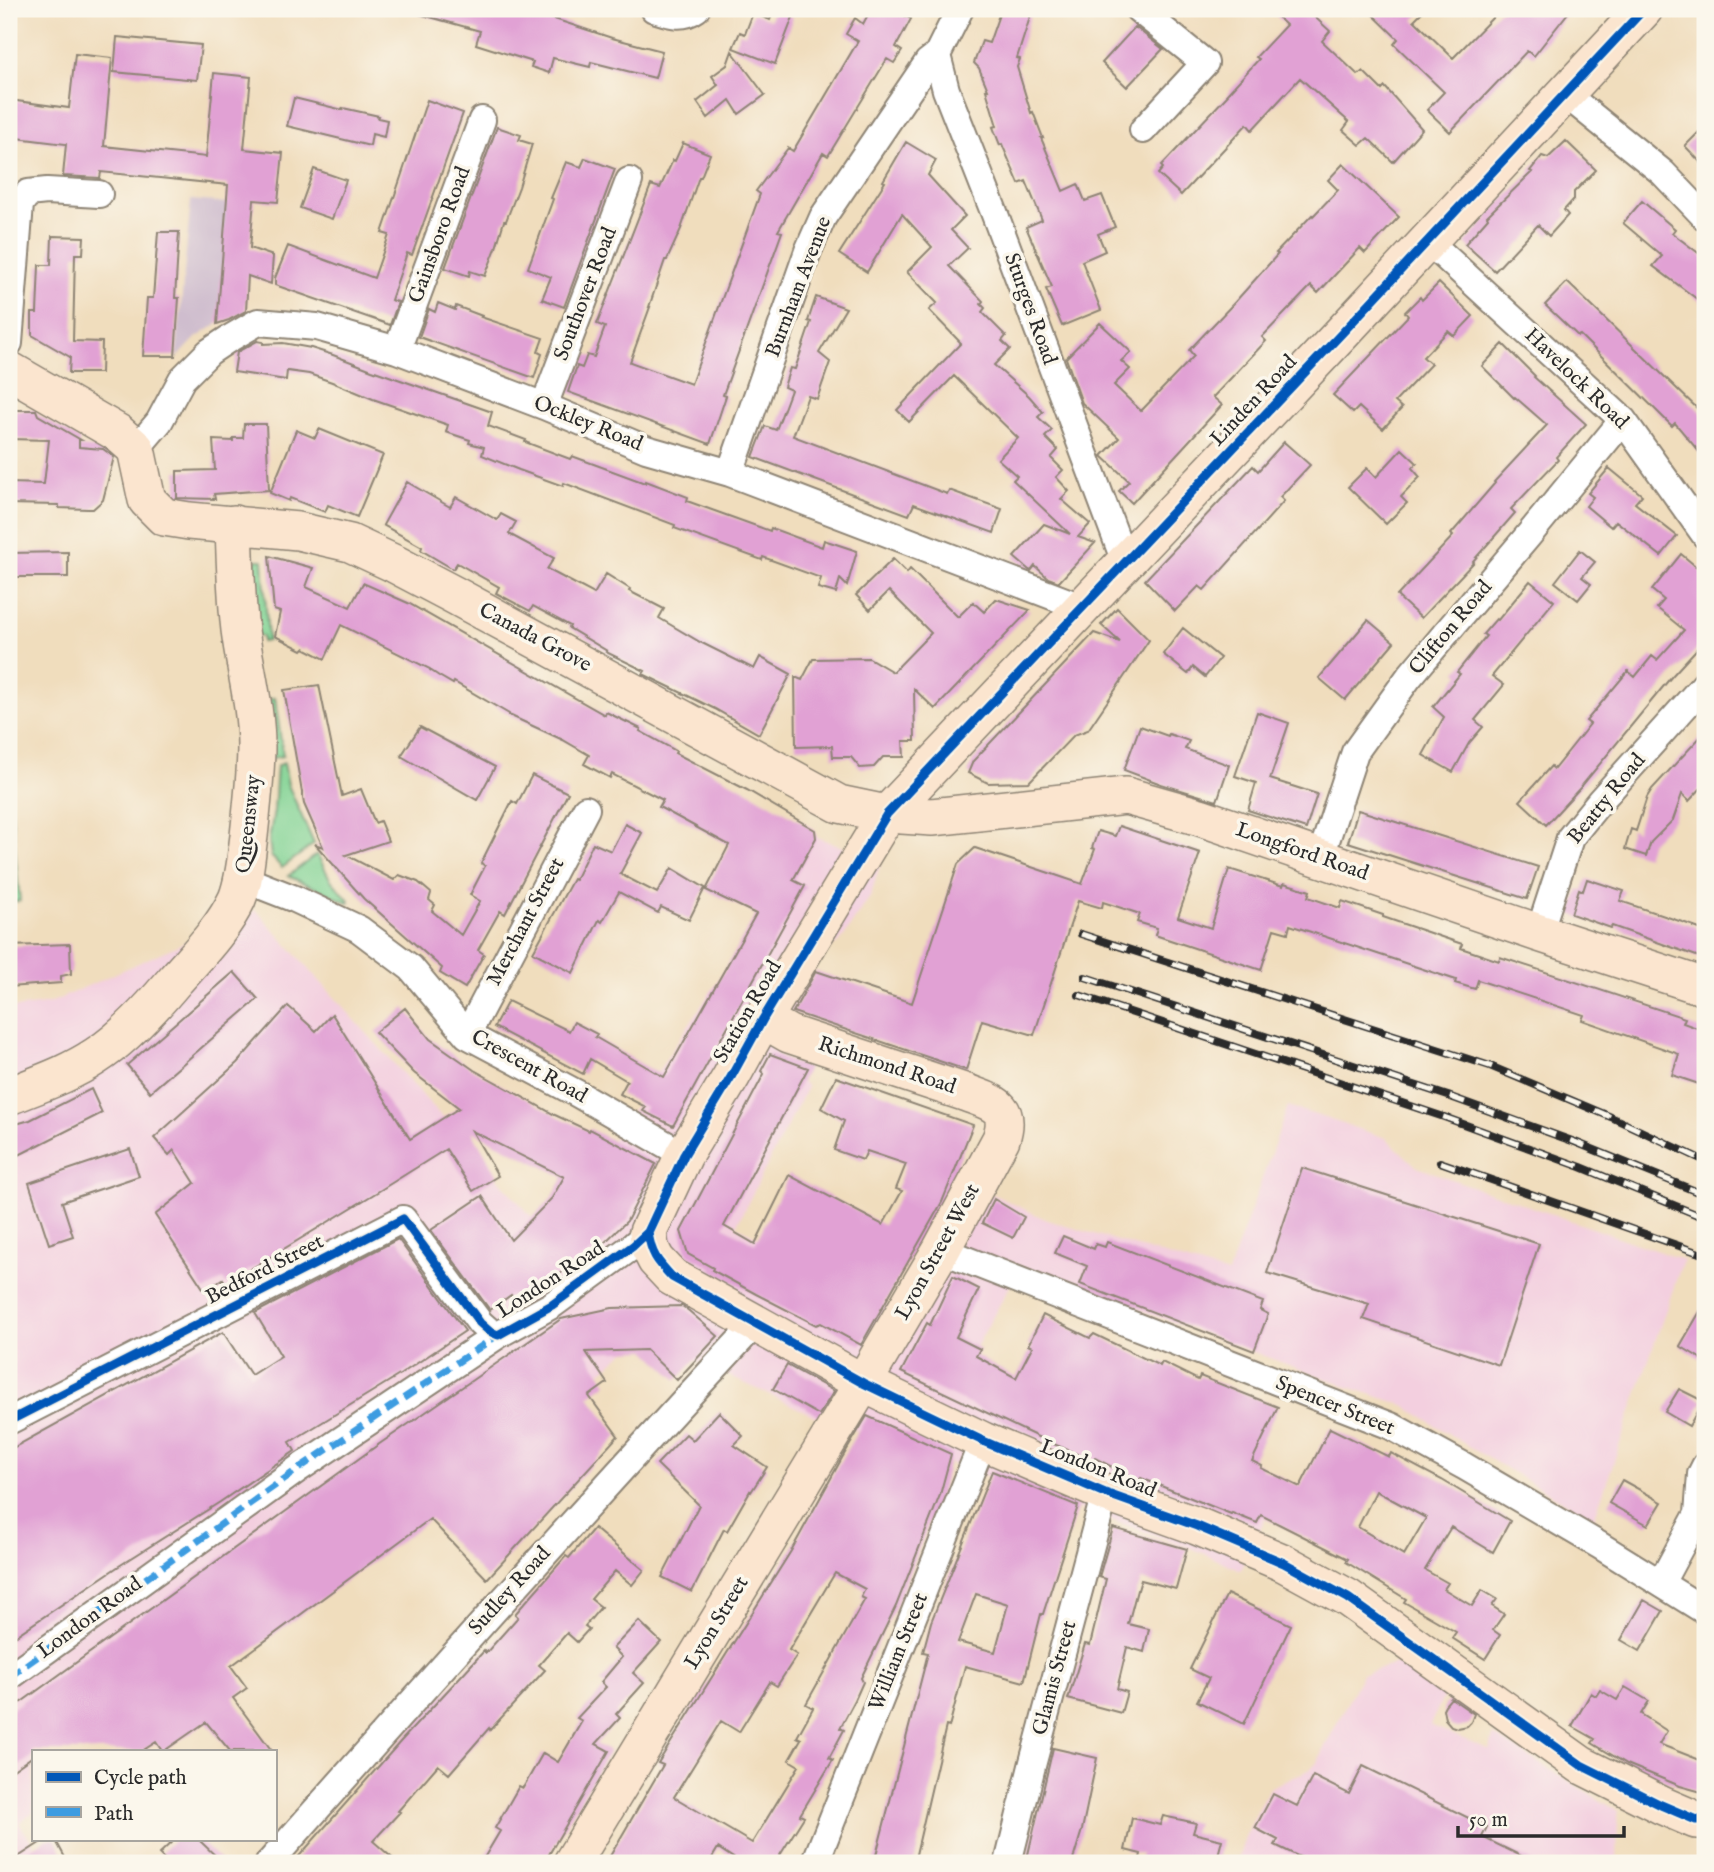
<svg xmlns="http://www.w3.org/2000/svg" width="1714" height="1872" viewBox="0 0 1714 1872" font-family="'IM FELL English',serif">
<rect width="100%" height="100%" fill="#fbf7ec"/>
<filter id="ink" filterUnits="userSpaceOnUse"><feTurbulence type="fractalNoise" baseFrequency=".0143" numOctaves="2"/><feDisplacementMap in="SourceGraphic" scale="14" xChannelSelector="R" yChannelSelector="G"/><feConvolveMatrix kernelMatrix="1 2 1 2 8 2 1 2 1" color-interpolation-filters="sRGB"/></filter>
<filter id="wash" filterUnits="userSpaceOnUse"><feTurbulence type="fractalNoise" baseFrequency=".00686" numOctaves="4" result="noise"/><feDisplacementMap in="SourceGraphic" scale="28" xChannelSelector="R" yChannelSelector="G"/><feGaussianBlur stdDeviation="1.57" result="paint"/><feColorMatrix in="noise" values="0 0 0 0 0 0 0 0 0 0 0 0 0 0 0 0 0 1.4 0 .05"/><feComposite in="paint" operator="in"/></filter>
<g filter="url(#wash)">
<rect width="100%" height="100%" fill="#f0ddbd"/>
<!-- built -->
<path fill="#f3cfdf" d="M814,836L881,862L870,897L840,942L821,953L807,969L814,972L772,1048L807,1087L736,1226L913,1319L990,1193L1047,1220L1228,1274L1288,1106L1386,1138L1417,1167L1683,1260L1594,1519L1471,1448L1404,1405L1348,1387L1021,1266L970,1358L1278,1490L1241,1570L1191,1548L815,1416L643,1336L430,1519L115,1751H33V1812L19,1823L46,1863H9V1009L50,1003L256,910L549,1236Z
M1404,1662L1445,1694L1430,1725L1490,1750L1493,1735L1618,1811L1617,1863H1237L1245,1837L1269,1788L1309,1770L1316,1764L1362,1674Z"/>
<!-- industrial -->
<path fill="#cfbdce" d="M191,200L227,203L217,324L196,338L176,359Z"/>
<!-- green -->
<path fill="#83d394" stroke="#577f60" stroke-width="2" d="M256,560H263L268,641L262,642V636H257L252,571Z
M275,698L283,756L271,758L268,699Z
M284,763L288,785L314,844L282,868L271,856L269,840L274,811L277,766Z
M9,789L20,901L9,902Z
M317,854L330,879L349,900V903L288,876Z"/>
<g id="blocks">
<!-- building -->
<path fill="#e1a1d4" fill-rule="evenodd" d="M420,9H524L612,38L662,51L655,78L591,62L590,67L553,58L549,73L531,67L533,62L476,44L480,31L419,14Z
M774,9L793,17L775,64L733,48L740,32L745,34L753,13L770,20Z
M871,9H893L911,19L896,47L902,51L894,63L887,59L828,156L823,153L778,231L782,232L723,395L726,396L710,444L568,392L577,366L582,368L587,355L594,357L605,327L597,324L651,185L660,188L673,160L675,161L683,143L710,154L701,177H699L681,229L667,260H665L649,307H650L630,362L691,384L760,194L756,191L788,148L793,151L858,41L846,34L855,18L863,24Z
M1001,9H1016L1031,14L1017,58L1020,59L1017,67L1031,113L1033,112L1043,138H1041L1063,191L1078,184L1085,201L1102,195L1115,227L1098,234L1105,251L1082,261L1101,310L1062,326L1046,289L1052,287L1026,227L1042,220L1026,181L1019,184L1002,144L1000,145L993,127L997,126L986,90H988L979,68L974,63L982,41L989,43Z
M1269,9H1306L1330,31L1322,41L1358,75L1363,71L1382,90L1385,87L1422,129L1393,162L1368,138L1360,145L1343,130L1349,122L1300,78L1252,130L1247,124L1181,195L1158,174L1163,168L1161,166L1228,95L1227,94L1259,59L1256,57L1286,25Z
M1367,9H1425L1414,20L1453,58L1501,9H1571L1534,56L1527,51L1450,132L1427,110L1444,92L1394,44L1398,39Z
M1135,27L1163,49L1127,87L1102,63Z
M117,37L201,45L197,80L114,72Z
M732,51L765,95L739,114L730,100L708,118L697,102L718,85L712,76L727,65Z
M75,54L112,58L104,146L206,157L214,73L251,77L244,149L283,153L278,202L254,200L250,248L273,256L271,284L248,276L246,311L229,320L217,324L228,185L101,172L100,178L63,176L66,144L9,137V100L69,108Z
M294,98L343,110V108L379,116L378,118L387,120L384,137L372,134L370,146L287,126Z
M427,100L463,113L412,255L407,253L391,300L398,302L390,325L275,285V278L288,246L374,278L389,235L382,233Z
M1705,126V167L1685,146Z
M497,127L521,135L519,140L532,144L519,187L506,221H504L496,248L485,276L470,271L469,276L445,268Z
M1566,141L1596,170L1574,192V199L1564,210L1568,215L1549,236L1538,225L1495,271L1465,244L1488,218L1487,216L1532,172L1530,171L1542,156L1548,158Z
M906,142L936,160L928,175L965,216L951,230L968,248L949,266L983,301L981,304L985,308L982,312L1006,336L1002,341L1010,349L994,365L1029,396L1043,412L1038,417L1052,430L1045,437L1058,450L1051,458L1063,470L1056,477L1069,491L1061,499L1090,524L1078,537L1095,543L1059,582L1048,578L1035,566L1031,571L1029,570L1014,557L1044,524L1070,534L1013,480L1017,476L998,459L1018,438L954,376L909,422L897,410L961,343L929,310L937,303L907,272L932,247L902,214L867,272L839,254L885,182L883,181Z
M585,158L615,169L564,307L542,299L551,277L528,268L553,199L551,198L566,162L581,167Z
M1343,164L1399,217L1365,253L1360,248L1318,293L1311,286L1262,337L1266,341L1213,397L1222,405L1132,503L1119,491L1129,481L1102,456L1119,438L1082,403L1066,358L1100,323L1131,352L1121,361L1130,369L1114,385L1141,411L1194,356L1189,350L1235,302L1278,254L1276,253L1312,215L1313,216L1338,190L1328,180Z
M314,169L346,180L332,219L300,208Z
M1642,201L1675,229L1672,233L1705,258V305L1653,266L1662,256L1623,223Z
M158,232H179L175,298H179L175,356H143L147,298H153Z
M52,236L84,237L83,254H75L73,341L102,342L101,373H69L70,357L32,335V313H37L39,265H51Z
M1567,282L1705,416V459L1675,423L1672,426L1580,335L1578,336L1545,305Z
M1439,283L1473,316L1454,336L1448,331L1423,357L1431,364L1395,402L1402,408L1383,429L1359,407L1353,413L1333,395L1408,316L1405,312L1420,297L1422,300Z
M816,297L846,308L819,353L830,362L817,399L808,396L793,436L947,494L949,490L1002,509L994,533L914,504L909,515L753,457L765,426L776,430L791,390L784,387L790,368L795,369L811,322L808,321Z
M438,303L455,310L456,306L482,316L481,317L543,338L538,352L542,354L534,378L419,337L429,309L435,312Z
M257,341L263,342V344L283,343L311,348L333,355L372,370L492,412L488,426L526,440L525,442L570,459L572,456L645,483L646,481L688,497L687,501L770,531L771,528L822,547L824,540L857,551L847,586L840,579L836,593L818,588L821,578L763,557L762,560L674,528L675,525L564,483L563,486L519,470L482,455L484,447L469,443L470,440L446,432L448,425L373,399L332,382L309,374L287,371L286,380L234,372L237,352Z
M1503,344L1535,376L1534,377L1586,424L1556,457L1558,460L1511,509L1515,513L1473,561L1474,562L1421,618L1397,596L1453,536L1451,534L1495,483L1494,482L1547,425L1515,397L1514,398L1482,366Z
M9,410H36L38,415L81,440H79V447L103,449L114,457L103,500L93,509H88L59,508V505L9,504V483L44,484L49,440L9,439Z
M244,424H266L269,490L214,494L215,499L177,498V471L215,470L213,440L233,441V438H243Z
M319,429L383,455L357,517L328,505L325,512L290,498L289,501L270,493L296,430L315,438Z
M1284,442L1310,465L1280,497L1284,501L1204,590L1199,586L1175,611L1145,580L1253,466L1258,471Z
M1402,449L1417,463L1412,468L1420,477L1401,497L1407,503L1386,524L1348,487L1367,468L1376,477Z
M1609,468L1642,495L1635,503L1677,536L1661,556L1616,521L1611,527L1586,506L1593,497L1588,493Z
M407,482L450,507L456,497L497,520L501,514L516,522L509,534L554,558L547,569L594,594L606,574L630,589L629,591L664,609L659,618L700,642L754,669L760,657L791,674L759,734L715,709L643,674L645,671L606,652L607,651L569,628L570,626L533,606L530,611L496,593L499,587L457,563L453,569L421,550L422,547L383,525Z
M1580,550L1595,562L1582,577L1591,584L1578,600L1555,582Z
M68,552V577H14V570H9V553Z
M1681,554L1705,574V640L1672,676L1580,788L1546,825L1520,801L1551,766L1554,769L1590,724L1586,721L1628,671L1635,677L1652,656L1657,660L1684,630L1657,608L1664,600L1652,590Z
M269,556L313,568L306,587L350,607L363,583L408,603L605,715L606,712L641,729L640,731L676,751L675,753L747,790L815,830L816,838L793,880L805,886L673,1126L643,1111L646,1107L620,1094L627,1081L590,1059L583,1074L494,1027L508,1001L569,1031L574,1022L597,1034L595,1037L664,1077L756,914L706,890L729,845L659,807L663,800L612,774L610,778L584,764L589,755L563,740L509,715V714L454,682L453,684L439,676L430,670V669L341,625L325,659L304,648L302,650L275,636L280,612L274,610Z
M893,559L907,573L910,569L958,617L973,602L984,612L996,599L1030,610L935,709L914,689L915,741H903L904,757H883L874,767L860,768L851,757H833L832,746L796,747L795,677L802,680L813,659L869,658L893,672L931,633L889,591L870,610L856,595Z
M1530,581L1554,601L1492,676L1504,685L1475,720L1483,727L1469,743L1453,772L1423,755L1444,717L1433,707L1460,674L1457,672L1486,636L1483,634L1496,619L1498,620Z
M1117,608L1149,640L1088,730L1074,735L1029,782L988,783L968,773L973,761L1094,633L1120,642L1101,625Z
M1368,620L1394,642L1345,700L1319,678Z
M1183,628L1220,658L1205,677L1193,667L1188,674L1163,654Z
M319,685L342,796L361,789L375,823L380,821L388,841L346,855L394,880L399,875L418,882L431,893L429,900L435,905L432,911L461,935L480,901L470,895L485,866L481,863L512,801L517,804L532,775L568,793L505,914L500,911L478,950L484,954L465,988L440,973L442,968L364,899L315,844L323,847L304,804L284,690Z
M1257,712L1289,723L1270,779L1317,794L1306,829L1248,810L1256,783L1235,776Z
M1140,726L1168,736L1169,734L1189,741L1185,749L1229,765L1217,801L1161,784L1124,770Z
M420,727L495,767L477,800L401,756Z
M1705,732V784L1689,801L1682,794L1673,820L1651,842L1646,856L1625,849L1631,829L1636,831L1647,797L1652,789Z
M1358,810L1538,867L1527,899L1348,842Z
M625,824L642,833L620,874L657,893L672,868L705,888L689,920L661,907L658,913L619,892L602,922L599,920L573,973L533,952L573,879L575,880L593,843L611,851Z
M1119,826L1200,853L1178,917L1211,928L1229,869L1283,886L1284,883L1310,891L1308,897L1340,908L1342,901L1383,915V917L1462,944L1461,948L1499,961L1500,957L1685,1018L1683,1023L1705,1031V1086L1672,1075L1679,1054L1582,1020L1584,1015L1478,980L1475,989L1455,983L1456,980L1290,925L1288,933L1274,929L1261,970L1155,935L1157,928L1137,922L1140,914L1103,902L1102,908L1078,901L1034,1035L982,1020L966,1070L793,1012L816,971L912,1003L958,864L975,848L1082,884L1095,849L1092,848L1098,831L1115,836Z
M1587,879L1624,891L1620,901L1694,926V927L1705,931V959L1612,926L1611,928L1571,914L1579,889L1583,891Z
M70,944L71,974L61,976V983L9,987V946Z
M234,972L258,999L150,1092L127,1065Z
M288,1006L316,1031L332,1014L410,1139L459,1108L414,1073L375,1032L405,1008L430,1039L474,1070L555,1115L589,1131L590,1129L656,1164L627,1221L601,1246L516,1303L511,1295L490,1310L431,1230L482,1196L511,1240L552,1198L564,1177L472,1131L498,1176L473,1191L446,1149L379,1191L226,1284L223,1279L205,1291L155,1215L195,1183L174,1150L169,1155L154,1138L237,1063Z
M770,1054L808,1068L724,1226L755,1244L789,1175L883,1225L902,1191L896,1189L906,1164L867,1151L863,1160L834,1150L844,1121L821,1108L836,1077L973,1125L942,1202L861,1345L821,1323L816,1325L756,1294L712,1270L713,1268L688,1254L681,1231L764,1074L761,1071Z
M91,1089L102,1113L19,1155L18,1152L9,1155V1126L30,1120Z
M130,1149L139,1176L62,1202L73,1236L49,1244L29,1183Z
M1302,1168L1539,1244L1499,1365L1363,1319L1369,1304L1267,1273Z
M994,1199L1024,1217L1013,1238L982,1223Z
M1063,1236L1094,1249L1096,1244L1105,1247L1107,1242L1263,1302L1260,1310L1268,1314L1254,1351L1080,1284L1087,1266L1055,1253Z
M398,1239L465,1331L401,1374L290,1442L295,1451L220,1502L119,1566L9,1640V1450L223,1332L251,1375L281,1356L255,1313Z
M953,1276L979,1289L956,1337L980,1349L976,1356L1016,1378L1032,1347L1028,1345L1043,1315L1090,1338L1094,1334L1160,1366L1162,1362L1198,1380L1200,1376L1278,1407L1252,1461L1262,1466L1261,1468L1300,1487L1330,1428L1389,1457L1391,1453L1442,1480L1510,1521L1493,1552L1451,1527L1425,1570L1448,1583L1444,1589L1472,1606L1482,1590L1497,1599L1492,1606L1504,1614L1493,1630L1500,1635L1485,1659L1452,1638L1456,1632L1404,1602L1406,1599L1346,1562L1348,1559L1261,1515L1257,1523L1232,1513L1231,1514L1141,1478L1139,1481L1095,1458L1093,1461L1040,1438L901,1372L927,1323L930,1325ZM1376,1491L1426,1518L1404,1555L1358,1527Z
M1705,1303V1361L1680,1346Z
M682,1306L689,1311L718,1336L677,1380L646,1350L586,1352L607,1383L589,1396L618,1436L487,1579L430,1519L231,1666L247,1688L233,1698L272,1751H230L206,1722L164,1751H162L156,1742L142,1751H33V1756L9,1773V1711L375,1447L561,1319L612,1308Z
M787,1365L834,1391L819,1415L773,1389Z
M1679,1389L1703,1401L1689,1426L1665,1412Z
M719,1412L743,1436L734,1445L767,1467L751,1492L750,1491L727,1531L724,1529L692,1592L662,1577L699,1505L657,1464L686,1434L693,1440Z
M867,1416L951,1454L940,1495L896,1606L861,1678L863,1682L855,1700L840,1728L844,1730L829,1758L833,1760L800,1815L804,1817L775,1863H741L718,1848L709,1863H606L663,1765L658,1763L791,1551L842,1458ZM835,1573L865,1589L861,1597L865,1599L806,1704L813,1708L797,1737L801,1739L789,1760L799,1766L752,1843L674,1797L721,1721L739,1732L770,1682L777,1686L797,1655L789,1650Z
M992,1471L1078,1506L1043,1614H1041L1024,1682L965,1666L949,1727L946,1726L914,1863H874L928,1653L923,1652L931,1622ZM976,1594L1008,1604L995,1652L958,1642Z
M1622,1480L1662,1502L1648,1525L1609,1503Z
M594,1528L644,1570L632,1585L615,1571L591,1599L601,1607L585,1626L589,1629L577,1642L567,1633L539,1665L545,1670L490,1730L489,1728L449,1774L438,1765L398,1811L400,1812L373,1841L398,1863H293L401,1741L484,1651L486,1653L518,1617L515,1614L566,1556L569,1558Z
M1113,1528L1187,1549L1176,1589L1141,1580L1138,1590H1137L1128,1624L1149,1629L1144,1652L1127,1647L1117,1689L1127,1692L1121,1713L1068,1699L1085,1644L1090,1645L1106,1579L1099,1577Z
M1227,1594L1291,1625L1244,1724L1197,1701L1209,1678L1190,1669Z
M1644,1600L1663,1611L1640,1651L1621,1640Z
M639,1621L661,1642L633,1673L644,1683L616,1714L620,1718L596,1744L609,1751L544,1863H481L500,1831L495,1828L519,1786L523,1788L543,1753L558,1762L582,1721L577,1718L606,1687L601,1682L622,1657L613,1648Z
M1625,1687L1649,1701L1641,1714L1667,1731L1659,1744L1705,1762V1793L1680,1786L1627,1764L1592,1743L1595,1739L1572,1726L1591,1693L1596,1696L1600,1690L1617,1700Z
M1451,1698L1474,1714L1471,1722L1467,1726L1457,1728L1451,1726L1445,1719L1443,1709L1445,1705Z
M1053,1748L1097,1758L1082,1830L1072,1863H1026Z
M1363,1766L1487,1827L1482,1837L1536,1863H1312L1275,1845L1278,1840L1255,1828L1273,1794L1297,1806L1313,1776L1349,1794Z
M1163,1816L1196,1823L1193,1833L1222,1840L1216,1863H1139L1141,1854L1125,1850L1132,1818L1160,1825Z
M46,1839H55L68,1863H9Z
M175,1839H198L223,1863H168L159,1854Z"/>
</g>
</g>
<g filter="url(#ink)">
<use href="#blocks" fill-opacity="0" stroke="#8e8474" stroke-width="2"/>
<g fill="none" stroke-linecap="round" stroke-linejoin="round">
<defs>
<path id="street" d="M654,9C670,14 682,19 696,9
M1138,9L1205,63L1143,130
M937,55L946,90L994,212L1125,562
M1564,93L1663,173L1705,217
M1428,241L1623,420L1705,535
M9,343L20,204L28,193L47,191L99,194
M397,350L482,120
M544,406L629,181
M136,449L159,422L182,379L209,352L227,340L258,322L317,327L397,350L544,406L646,449L730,473L1081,607
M730,473L808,251L823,217L928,62L937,55L960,9
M1320,859L1355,752L1409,677L1528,536L1623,420
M244,879L295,899L359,929L411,968L467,1035L578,1094L684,1155
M1539,933L1570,838L1600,801L1705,684
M467,1035L586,809
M941,1250L1391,1426L1464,1466L1599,1545L1705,1611
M9,1421L403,1219L480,1323L489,1331L498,1335
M1661,1583L1698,1514L1701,1474L1705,1466
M9,1677L298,1469L498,1335L552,1305L633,1246L648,1232
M269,1863C430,1681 591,1500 756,1323
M815,1863L983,1441
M1008,1863L1033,1762L1105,1493"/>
<path id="secondary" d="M1644,9L1343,332L887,814L763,1019L731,1077L684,1155L648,1232L650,1248L656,1260L672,1277L863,1383L983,1441L1105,1493L1197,1526L1284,1563L1348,1598L1581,1765L1661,1805L1696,1820H1705
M9,370L118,433L136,449L147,500L164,517L189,521L298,531L350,543L395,564L454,595L839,804L887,814L932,817L1126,796L1200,817L1539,933L1705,987
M9,1096C39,1084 69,1074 96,1056C123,1039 155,1004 176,979C198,954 223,929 237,899C245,879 246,857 249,836C252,807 256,776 256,746C256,707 245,669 240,630C236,595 235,560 234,524
M572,1863L863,1383L941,1250L1001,1139C1012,1106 993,1103 967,1093L789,1034L763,1019"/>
</defs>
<!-- street casing -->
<use href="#street" stroke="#8e8474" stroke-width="30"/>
<!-- secondary casing -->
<use href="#secondary" stroke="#8e8474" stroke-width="40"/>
<!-- street -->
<use href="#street" stroke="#fff" stroke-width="26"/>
<!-- secondary -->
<use href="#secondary" stroke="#fbe5cf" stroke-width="37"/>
<defs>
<path id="rail" d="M1081,934L1490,1066L1611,1117L1705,1161
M1085,977L1448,1096L1575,1142L1705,1195
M1079,995L1444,1117L1581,1167L1705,1218
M1440,1162L1705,1255"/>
</defs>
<!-- rail casing -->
<use href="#rail" stroke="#2b2b2b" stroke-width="8"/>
<!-- rail -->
<use href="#rail" stroke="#fbf7ec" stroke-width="5" stroke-dasharray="16" stroke-linecap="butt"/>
<!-- quiet -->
<path stroke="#3d9ce1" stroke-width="7" stroke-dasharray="14 7" stroke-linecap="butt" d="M9,1677L298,1469L498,1335"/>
<defs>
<path id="cycleway" d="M648,1232C651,1254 657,1261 672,1277L863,1383L983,1441L1105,1493L1197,1526L1284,1563L1348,1598L1581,1765L1661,1805L1696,1820H1705
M9,1421L403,1219L480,1323L489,1331L498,1335L552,1305L633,1246L648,1232L684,1155L731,1077L763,1019L887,814L1343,332L1644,9"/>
</defs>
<!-- cycleway casing -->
<use href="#cycleway" stroke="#fbf7ec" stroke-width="13"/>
<!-- cycleway -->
<use href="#cycleway" stroke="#0057b8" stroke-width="9"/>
</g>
</g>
<g text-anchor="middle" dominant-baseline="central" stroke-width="7" stroke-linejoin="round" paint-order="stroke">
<!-- street labels -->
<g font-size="21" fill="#2b2b2b" stroke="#fbf7ec">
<text transform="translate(440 235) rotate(-70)">Gainsboro Road</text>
<text transform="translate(799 287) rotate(-69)">Burnham Avenue</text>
<text transform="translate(586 294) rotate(-69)">Southover Road</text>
<text transform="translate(1030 309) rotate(70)">Sturges Road</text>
<text transform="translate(1576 379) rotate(44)">Havelock Road</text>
<text transform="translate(1254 401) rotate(-47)">Linden Road</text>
<text transform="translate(588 424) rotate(22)">Ockley Road</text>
<text transform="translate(1451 628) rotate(-50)">Clifton Road</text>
<text transform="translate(535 638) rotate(28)">Canada Grove</text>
<text transform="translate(1607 799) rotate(-51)">Beatty Road</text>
<text transform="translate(249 824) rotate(-84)">Queensway</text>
<text transform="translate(1302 852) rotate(19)">Longford Road</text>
<text transform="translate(526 922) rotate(-62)">Merchant Street</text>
<text transform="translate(748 1012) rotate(-60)">Station Road</text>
<text transform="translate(887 1066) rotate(18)">Richmond Road</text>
<text transform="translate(529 1067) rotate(29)">Crescent Road</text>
<text transform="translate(938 1252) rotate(-61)">Lyon Street West</text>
<text transform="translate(265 1270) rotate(-27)">Bedford Street</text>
<text transform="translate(551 1280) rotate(-33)">London Road</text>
<text transform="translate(1335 1406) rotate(22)">Spencer Street</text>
<text transform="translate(1098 1469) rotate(22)">London Road</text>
<text transform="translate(510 1591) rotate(-48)">Sudley Road</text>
<text transform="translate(90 1618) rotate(-36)">London Road</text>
<text transform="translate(717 1623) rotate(-59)">Lyon Street</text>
<text transform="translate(899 1652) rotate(-68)">William Street</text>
<text transform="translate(1055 1678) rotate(-75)">Glamis Street</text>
</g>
</g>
<!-- margin -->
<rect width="1714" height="1872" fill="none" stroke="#fbf7ec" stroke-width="35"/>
<!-- legend -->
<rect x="32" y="1750" width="245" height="91" fill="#fbf7ec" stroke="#a8a59f" stroke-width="2"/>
<rect x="46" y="1772" width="35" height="10" fill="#0057b8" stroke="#a8a59f" stroke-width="2"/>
<text x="94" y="1784" font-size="21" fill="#2b2b2b">Cycle path</text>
<rect x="46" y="1807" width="35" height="10" fill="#3d9ce1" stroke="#a8a59f" stroke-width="2"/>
<text x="94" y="1820" font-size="21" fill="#2b2b2b">Path</text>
<!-- scale -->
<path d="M1458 1826v10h166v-10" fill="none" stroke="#2b2b2b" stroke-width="3.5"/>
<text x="1469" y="1826" font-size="21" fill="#2b2b2b" stroke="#fbf7ec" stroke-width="5" paint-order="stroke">50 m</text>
</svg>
